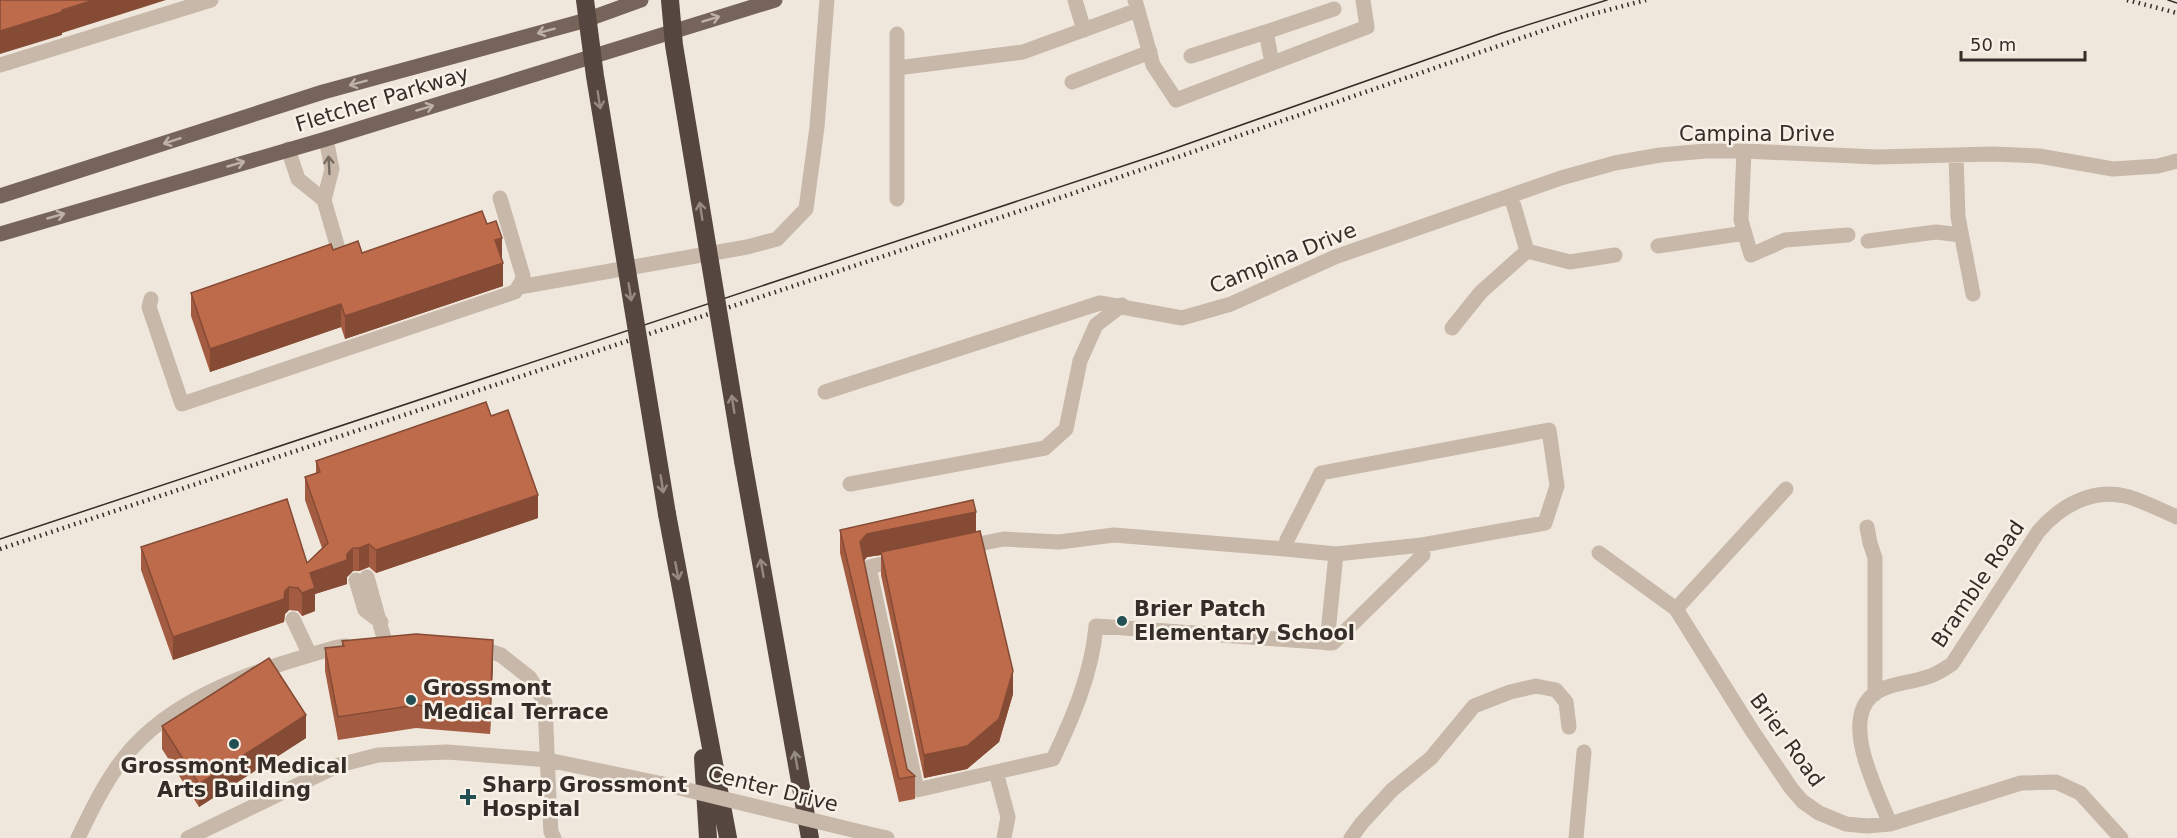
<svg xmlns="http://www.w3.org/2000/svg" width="2177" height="838" viewBox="0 0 2177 838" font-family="'DejaVu Sans',sans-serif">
<rect width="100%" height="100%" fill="#f0e7dc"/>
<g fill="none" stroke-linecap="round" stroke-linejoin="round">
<!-- minor -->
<path stroke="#c7b8a9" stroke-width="15" d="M1075,0L1084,30
M1135,0L1153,65L1176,100L1367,27L1363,0
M1191,56L1266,32
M1272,63L1266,32L1334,9
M0,65L211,0
M897,68V34
M1072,82L1150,52
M288,149L298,179L324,200L332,169L326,139
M1744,151L1741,220L1751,255L1785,240L1848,235
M1956,156L1958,217L1973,294
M1511,196L1527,251
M897,199V68L1023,52L1138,10
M324,200L337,245
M1868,241L1936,232L1961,235
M1658,246L1745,233
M1527,251L1570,262L1615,255
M519,287L747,247L777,239L806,209L817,127L827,0
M151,299L149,307L182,404L515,292L522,281L523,276L500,198
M1452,328L1481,292L1527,251
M825,392L1100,303L1182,318L1231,304L1335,257L1561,178L1615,163L1660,155L1706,151H1744L1877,157L1993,154L2039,156L2113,169L2158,166L2177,161
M850,484L1045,448L1066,429L1080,361L1096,325L1122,305
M1867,527L1870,543L1875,558V694
M963,547L1004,539L1059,542L1114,535L1285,549
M1599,553L1676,609L1751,729L1791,788L1802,801L1819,813L1846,824L1867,826L1890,824L2021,783L2056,782L2080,793L2121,838
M1336,554L1422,545
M899,560L869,567L917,790L996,772
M367,577L385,642
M356,580L365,610L381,622
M1676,609L1786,489
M293,619L310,655
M473,646L501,655L530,678L545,703L549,800L551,832L554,838
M1890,824C1878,792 1839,721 1874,694C1888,683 1911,683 1927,677C1936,675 1944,669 1952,664L2038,532C2059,507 2091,488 2125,496C2142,500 2160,510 2177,517
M865,833L887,838
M78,838C91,811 105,782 123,759C172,695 261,669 334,648L345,646
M188,838L339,765L378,755L447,752L548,760L663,784
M1004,838L1008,817L996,772L1053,759C1073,717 1092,673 1096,626L1333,643L1423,555L1422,545L1545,523L1557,486L1549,430L1321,473L1287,540L1285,549L1336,554L1327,643
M1351,838L1361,824L1392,790L1431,758L1474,706L1510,692L1536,686L1556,690L1566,702L1569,727
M1576,838L1584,752"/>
<!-- major -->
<path stroke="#76645a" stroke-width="15" d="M0,196L323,92L583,21L641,0
M0,234L326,139L775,0"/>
<!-- highway -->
<path stroke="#554740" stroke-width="18" d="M743,461L810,838
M667,514L728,838
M703,758L708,838"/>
<!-- tram -->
<path stroke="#352d28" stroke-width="1.5" d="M2168,0L2177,3
M0,539L1159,154L1502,33L1607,0"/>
<!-- rail -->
<path stroke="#352d28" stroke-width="4.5" stroke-dasharray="1.5 4.5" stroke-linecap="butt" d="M2127,0L2177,13
M0,549L1071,194L1530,35L1585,16L1646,0"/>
<!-- minor-bridge -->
<path stroke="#c7b8a9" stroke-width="15" d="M663,784L865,833"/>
<!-- highway-bridge -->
<path stroke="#554740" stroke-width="18" d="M585,0L595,76L667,514
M670,0L674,45L743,461"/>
</g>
<!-- wall -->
<path fill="#a35c41" d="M487,224L502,259L503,286L345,339L341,327L210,372L191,316V293L333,250L362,253Z
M491,416L538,518L376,573L369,567L359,571H353L347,577V584L315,594V611L302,616L298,611L289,610L285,614L284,622L173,660L141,570V547L307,563L322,548L305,500V477L316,473V461Z
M840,530L976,532L1013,694L999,742L967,769L924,778L881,575V555L867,557L864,561L907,769L915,776V799L899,802L840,553Z
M342,641L493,663L490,734L416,728L338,740L325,671V648L342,646Z
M162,726L306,738L199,807L162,749Z"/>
<!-- shaded-wall -->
<path fill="#854b35" d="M94,0H166L62,33V35L0,54V31Z
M502,238V261L495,240Z
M503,263V286L345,339V316Z
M341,304V327L210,372V349Z
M538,495V518L376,573V550Z
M976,512V535L881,552V555L867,557L860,565V542L867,534Z
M369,544V567L359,571V548Z
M353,548V571L347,577V584L315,594V611L302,616V593L310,573L347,554Z
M289,587V610L285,614L284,622L173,660V637Z
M493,640V663L490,734V711Z
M1013,671V694L999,742L967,769L924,778V755Z
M306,715V738L199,807V784Z"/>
<!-- building -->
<path fill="#be6b4c" stroke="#854b35" stroke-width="1.5" d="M0,0H94L62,10V12L0,31Z
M482,211L487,224L496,221L502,238L495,240L503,263L345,316L341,304L210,349L191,293L331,244L333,250L358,241L362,253Z
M486,402L491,416L508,410L538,495L376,550L369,544L359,548H353L347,554V560L310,573L315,588L302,593L298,588L289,587L285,591L284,599L173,637L141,547L287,499L307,563L328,543L305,477L320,472L316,461Z
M973,500L976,512L867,534L860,542L907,769L915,776L899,779L840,530Z
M980,531L1013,671L999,719L967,746L924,755L881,552Z
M416,634L493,640L490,711L416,705L338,717L325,648L344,646L342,641Z
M269,658L306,715L199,784L162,726Z"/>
<!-- one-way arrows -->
<defs><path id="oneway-shaft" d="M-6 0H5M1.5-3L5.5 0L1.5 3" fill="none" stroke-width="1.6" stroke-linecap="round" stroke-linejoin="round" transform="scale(1.5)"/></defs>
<g stroke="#beb2a8">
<use href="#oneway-shaft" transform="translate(711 19) rotate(-17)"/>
<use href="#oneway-shaft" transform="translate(546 31) rotate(165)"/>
<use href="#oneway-shaft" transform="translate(358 83) rotate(165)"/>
<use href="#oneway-shaft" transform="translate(425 108) rotate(-17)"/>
<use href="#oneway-shaft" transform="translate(172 141) rotate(162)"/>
<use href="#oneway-shaft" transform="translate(236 164) rotate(-16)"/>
<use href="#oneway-shaft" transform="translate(56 216) rotate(-16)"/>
</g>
<g stroke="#968b83">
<use href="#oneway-shaft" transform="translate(599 100) rotate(81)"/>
<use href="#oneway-shaft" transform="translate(701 211) rotate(-99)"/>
<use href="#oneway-shaft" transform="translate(630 292) rotate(81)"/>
<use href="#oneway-shaft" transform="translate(733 404) rotate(-99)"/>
<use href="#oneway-shaft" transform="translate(662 484) rotate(81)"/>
<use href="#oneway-shaft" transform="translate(762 568) rotate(-100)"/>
<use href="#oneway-shaft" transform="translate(677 571) rotate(79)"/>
<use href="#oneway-shaft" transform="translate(796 760) rotate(-100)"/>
</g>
<use stroke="#776c62" href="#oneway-shaft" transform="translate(329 165) rotate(-93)"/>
<!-- markers -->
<g fill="#214f54" stroke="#f8f1e8" stroke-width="2">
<circle cx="1122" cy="621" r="6"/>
<circle cx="411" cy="700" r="6"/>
<circle cx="234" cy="744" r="6"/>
<path d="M465 788h6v6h6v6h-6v6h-6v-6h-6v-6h6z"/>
</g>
<g text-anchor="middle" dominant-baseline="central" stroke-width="5" stroke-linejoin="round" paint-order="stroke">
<!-- street labels -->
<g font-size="21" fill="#352d28" stroke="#f8f1e8">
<text transform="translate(382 99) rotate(-17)">Fletcher Parkway</text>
<text x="1757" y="134">Campina Drive</text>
<text transform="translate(1283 258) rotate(-22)">Campina Drive</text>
<text transform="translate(1978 584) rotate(-56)">Bramble Road</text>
<text transform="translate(1787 740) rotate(54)">Brier Road</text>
<text transform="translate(773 789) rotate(14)">Center Drive</text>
</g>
<!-- poi labels -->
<g font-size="21" font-weight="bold" fill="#352d28" stroke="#f8f1e8" text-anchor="start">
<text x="1134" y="609">Brier Patch<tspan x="1134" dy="24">Elementary School</tspan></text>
<text x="423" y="688">Grossmont<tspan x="423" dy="24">Medical Terrace</tspan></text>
<text x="234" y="766" text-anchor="middle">Grossmont Medical<tspan x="234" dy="24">Arts Building</tspan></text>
<text x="482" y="785">Sharp Grossmont<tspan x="482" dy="24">Hospital</tspan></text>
</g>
</g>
<!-- scale -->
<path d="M1961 51v9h124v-9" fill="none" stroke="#352d28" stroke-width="3"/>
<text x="1970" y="51" font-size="18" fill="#352d28" stroke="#f8f1e8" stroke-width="4.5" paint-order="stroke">50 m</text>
</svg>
